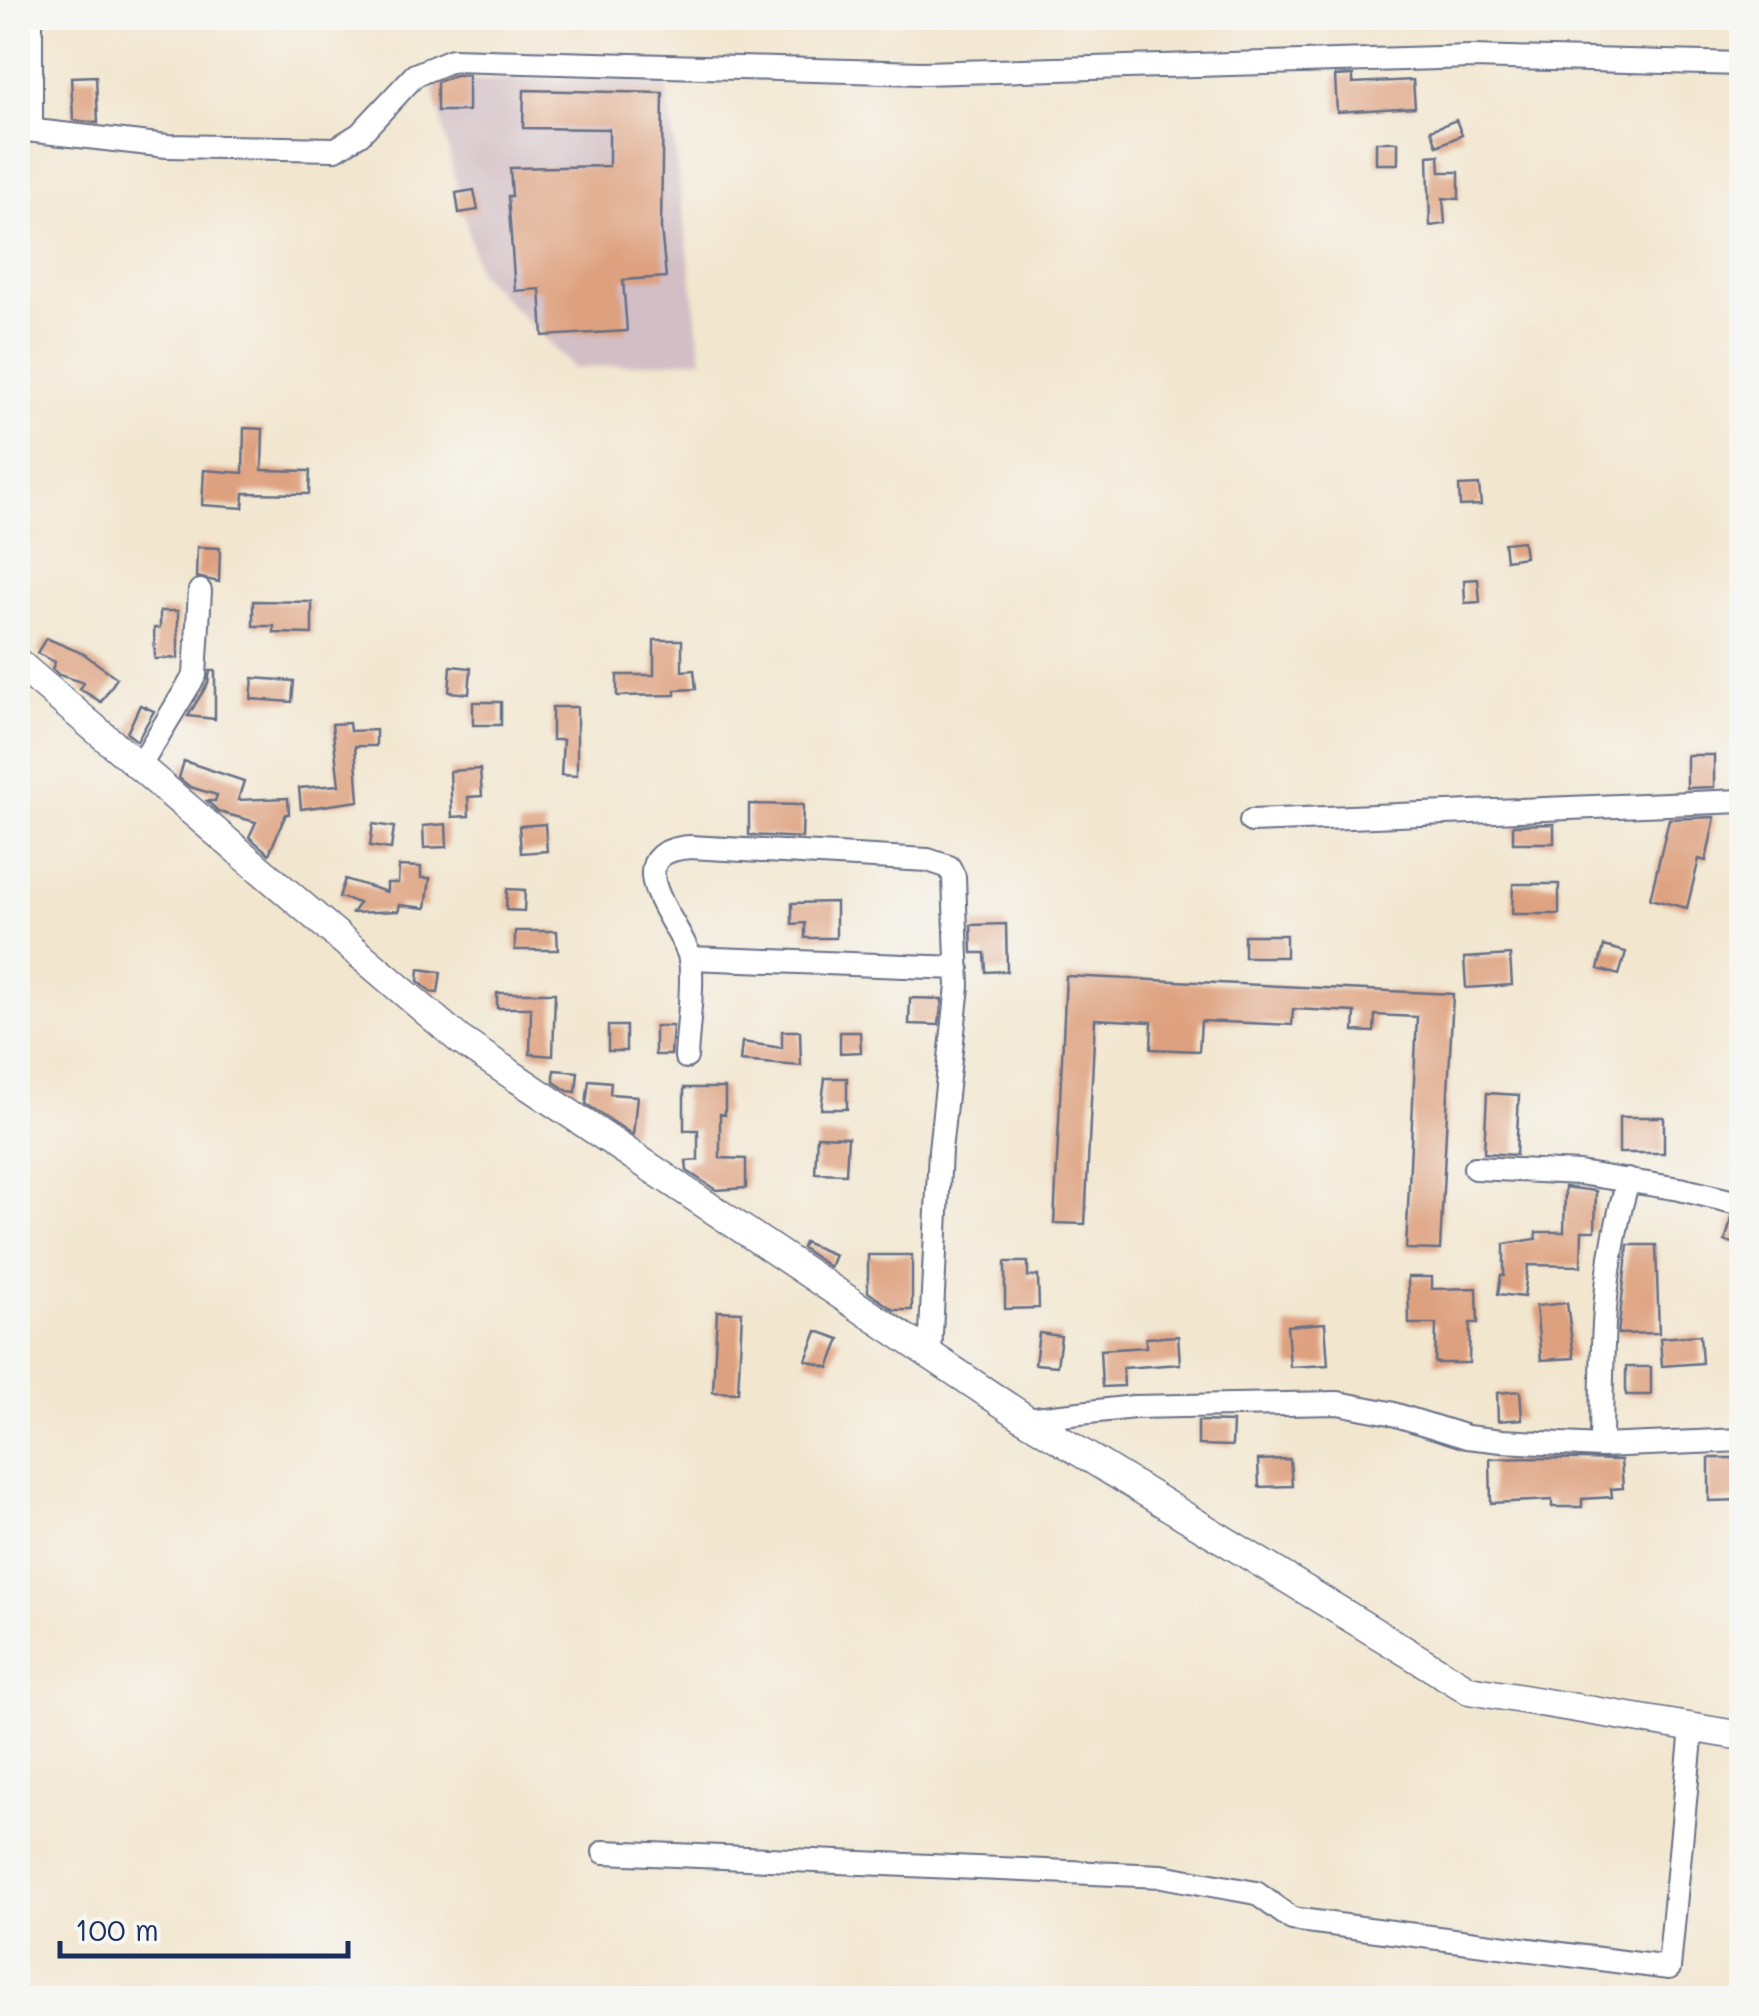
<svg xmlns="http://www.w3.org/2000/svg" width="1759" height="2016" viewBox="0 0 1759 2016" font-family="Mali,sans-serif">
<rect width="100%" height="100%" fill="#f6f6f2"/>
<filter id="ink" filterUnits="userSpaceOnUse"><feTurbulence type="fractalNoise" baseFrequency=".01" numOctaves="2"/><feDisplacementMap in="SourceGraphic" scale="20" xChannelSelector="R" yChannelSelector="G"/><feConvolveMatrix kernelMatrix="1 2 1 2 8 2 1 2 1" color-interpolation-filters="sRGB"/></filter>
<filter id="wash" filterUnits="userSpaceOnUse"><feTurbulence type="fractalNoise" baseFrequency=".0048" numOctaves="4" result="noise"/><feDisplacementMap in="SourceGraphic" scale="40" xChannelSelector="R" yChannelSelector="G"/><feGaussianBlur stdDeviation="2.25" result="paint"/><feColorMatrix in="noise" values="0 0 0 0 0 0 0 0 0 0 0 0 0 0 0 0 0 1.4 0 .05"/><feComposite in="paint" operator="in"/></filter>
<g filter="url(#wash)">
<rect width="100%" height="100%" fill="#f2e6cf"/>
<!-- industrial -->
<path fill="#d2bec4" d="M666,79L702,359L575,369L478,272L431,81Z"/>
<g id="blocks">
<!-- building -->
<path fill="#dea17f" d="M455,75H468V111H437V82Z
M1353,75V83L1413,80L1415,107L1337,112L1335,76Z
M96,76L98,123L73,120L71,77Z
M524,90L663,93L661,228L666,277L623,280L627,331L543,336L540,289L515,291L508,196H512L510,168L609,166V129L523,128Z
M1456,120L1462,135L1437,146L1431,130Z
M1376,142H1398V164H1376Z
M1439,155L1440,172H1459V199L1443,198L1445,224L1430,226L1428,156Z
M474,190L478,210L459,213L456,193Z
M244,428L263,429L262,470L310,471L309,494L244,493L243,508L202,505L204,470L243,473Z
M1479,485L1481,505L1460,506L1459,486Z
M1523,541L1525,557L1506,560L1504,543Z
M197,547L220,548L219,582L196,577Z
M1478,579L1480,602L1465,603L1464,580Z
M253,601L312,602V634L274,633V626H253Z
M160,611H178V658L155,659L154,628H160Z
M46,638L84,654L117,678L101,702L80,689L84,683L59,675L52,669L55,662L37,653Z
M654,640H682V671L694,670L696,689L675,690V695L617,696V675H654Z
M451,666L471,668L469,694L449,692Z
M210,671H215V719L188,716L208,683Z
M253,678L294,681L292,702L251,699Z
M473,702H501V725H473Z
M140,705L154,711L137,741L127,733Z
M552,707H577V776L561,775L563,740H552Z
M349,723L350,731L376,730V746H355L359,801L301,809L299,788L339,785L332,724Z
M1687,755H1714V787L1687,788Z
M184,761L244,781L238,800L288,798L289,814H286L269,854L249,837L256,822L219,812L207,801H215L217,795L190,787L179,778Z
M480,769L482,796L468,797L469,816L452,817L450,771Z
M749,804L803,805L802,838L749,835Z
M1715,817L1706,861L1699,859L1687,908L1650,899L1669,819Z
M373,824L394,827L391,849L370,846Z
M446,824L447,847L424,848L423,826Z
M545,824L547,851L521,853L519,826Z
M1554,824V843H1513V825Z
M399,866L421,867V878H430L426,908L399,905V911L352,913L359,903L339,897L345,879L387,892V883H398Z
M1513,884H1559V914H1512Z
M507,889L525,890L524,911L506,910Z
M836,902V938H805V923L792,924V903Z
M1006,924L1007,971L986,972L985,953H972L971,925Z
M515,931H557L558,950H515Z
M1244,935H1286V957H1244Z
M1604,946L1626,952L1619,975L1598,969Z
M1510,955L1512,985L1466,988L1464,958Z
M419,969L441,972L438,993L431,992L418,981Z
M1066,976L1453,994L1440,1250L1406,1249L1417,1017L1375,1015L1374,1032L1354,1031L1355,1012L1293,1009L1292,1025L1201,1021L1199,1051L1151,1049L1152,1022L1095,1019L1085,1224L1054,1223Z
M497,993H555L553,1056L530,1054L531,1008H497Z
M910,998L942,999L939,1025L909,1024Z
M608,1026H626V1051H608Z
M655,1026H673L671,1055H655Z
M782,1031H800L801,1066L740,1061L742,1042L782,1048Z
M840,1032H860L861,1052L840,1053Z
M554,1070L578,1072L576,1092L568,1091L554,1082Z
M825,1078H847V1109H821Z
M589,1080L611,1082L610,1094L637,1096L633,1135L586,1104Z
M684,1088H725V1115L720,1114V1158L746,1159V1188L716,1190L687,1171L686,1161L698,1160V1130H684Z
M1487,1093L1519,1095L1516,1155L1484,1153Z
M1619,1117H1664V1153H1619Z
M817,1136L848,1137L846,1174L815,1173Z
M1565,1187L1596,1191L1595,1231H1582L1581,1266L1528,1265L1524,1297L1498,1294L1501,1275H1504V1244L1536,1239V1232H1564Z
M1732,1217L1742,1219V1245L1725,1241Z
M804,1242L835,1255L830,1267L802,1248Z
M1628,1245H1656L1659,1333L1618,1334Z
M868,1255H912V1310H894L868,1292Z
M1005,1262H1028V1277L1038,1276L1039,1308L1005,1309Z
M1408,1277H1432V1289L1477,1288L1478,1323H1470L1469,1363H1435L1436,1324H1409Z
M1567,1303L1574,1358L1541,1360L1536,1306Z
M717,1311L742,1312L738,1393L713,1392Z
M1325,1323L1328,1365L1290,1367L1287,1326Z
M817,1331L840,1339L829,1368L806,1360Z
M1039,1333L1061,1336L1057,1366L1035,1364Z
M1700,1335L1702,1363L1662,1366L1660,1338Z
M1178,1336L1180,1364L1123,1368L1124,1386L1102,1387L1100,1350L1146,1347V1338Z
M1626,1367H1651V1395H1626Z
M1520,1391L1522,1419L1498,1421L1497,1393Z
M1198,1421L1233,1422L1232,1446L1198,1445Z
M1535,1458L1621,1460L1623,1488L1611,1489L1612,1497L1582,1499V1507H1552V1500L1491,1503L1490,1459Z
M1709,1458H1742V1500L1709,1501Z
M1290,1459L1292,1486L1259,1487L1258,1460Z"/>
</g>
</g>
<g filter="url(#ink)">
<use href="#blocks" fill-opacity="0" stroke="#666f86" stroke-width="2.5"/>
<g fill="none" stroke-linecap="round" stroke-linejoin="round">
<defs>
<path id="minor" d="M31,18V130
M18,129L167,146L336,149L360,134L415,75L452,60L922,73L1472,57L1742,64
M139,767L195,675L200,591
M1251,821L1742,801
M690,958L958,968
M686,1057C687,1033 695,975 689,955C678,921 613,853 690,847L928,860L949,867L954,877L958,986L940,1150L930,1354
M1475,1168L1579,1173L1680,1189L1742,1204
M1026,1419L1134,1407L1338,1403L1390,1413L1467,1437L1502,1441L1601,1446L1742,1440
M1601,1446C1602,1350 1601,1273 1628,1180
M604,1852L1162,1876L1256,1893L1292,1919L1669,1968L1692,1728"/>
<path id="tertiary" d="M18,663L460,1040L1026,1419L1469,1690L1742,1736"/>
</defs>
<!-- minor casing -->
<use href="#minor" stroke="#666f86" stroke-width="26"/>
<!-- tertiary casing -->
<use href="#tertiary" stroke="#666f86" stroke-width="31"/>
<!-- minor -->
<use href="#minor" stroke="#fff" stroke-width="22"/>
<!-- tertiary -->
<use href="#tertiary" stroke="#fff" stroke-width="28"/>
</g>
</g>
<!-- margin -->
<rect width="1759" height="2016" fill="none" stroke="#f6f6f2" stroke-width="60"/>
<!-- scale -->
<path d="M60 1941v15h288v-15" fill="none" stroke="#1b2f5e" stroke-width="5"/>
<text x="75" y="1941" font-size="30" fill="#1b2f5e" stroke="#f6f6f2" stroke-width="8" paint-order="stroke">100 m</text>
</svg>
